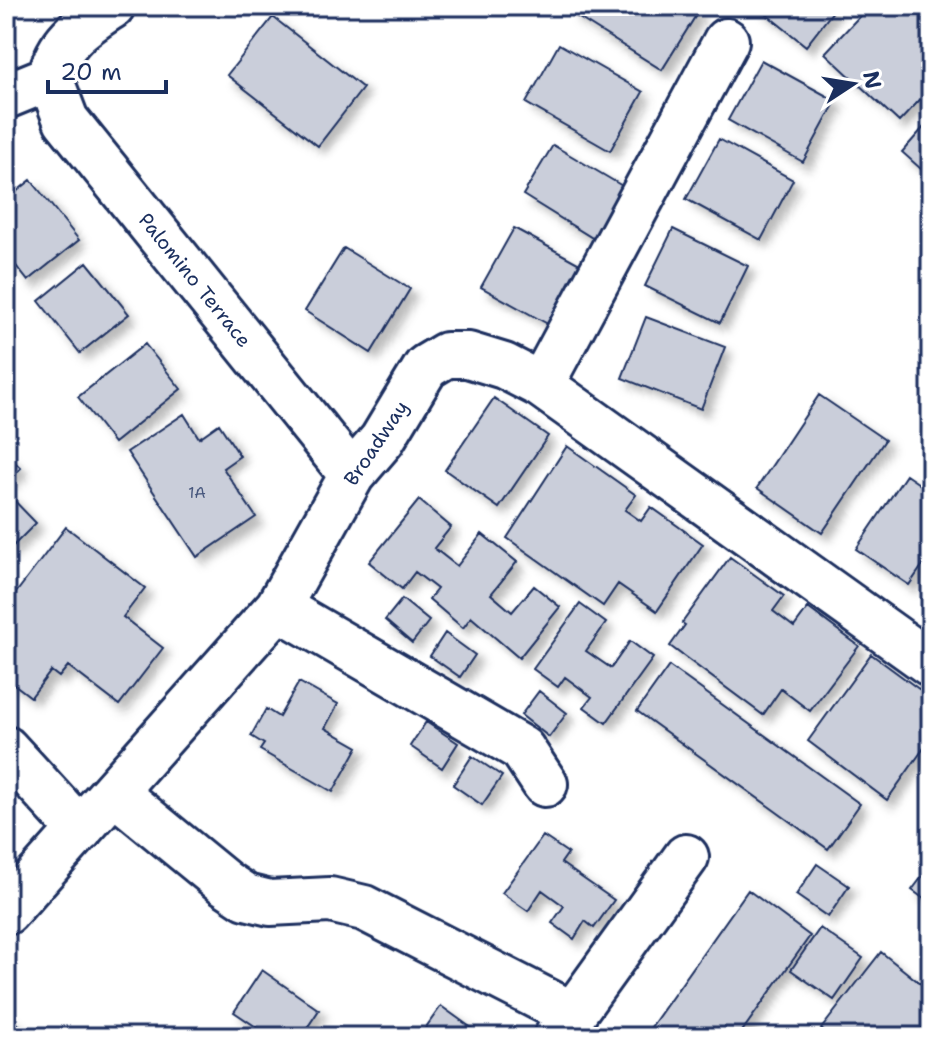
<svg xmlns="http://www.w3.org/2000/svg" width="937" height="1043" viewBox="0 0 937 1043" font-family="'Shantell Sans',sans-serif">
<defs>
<filter id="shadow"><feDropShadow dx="7" dy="7" stdDeviation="4" flood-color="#0004"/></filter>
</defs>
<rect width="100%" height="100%" fill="#fff"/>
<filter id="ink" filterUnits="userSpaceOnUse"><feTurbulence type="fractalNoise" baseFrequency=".0125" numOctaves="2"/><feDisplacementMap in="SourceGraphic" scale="16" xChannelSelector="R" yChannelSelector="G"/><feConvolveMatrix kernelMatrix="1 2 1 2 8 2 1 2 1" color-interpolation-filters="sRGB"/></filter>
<g filter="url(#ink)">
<!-- building -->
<path fill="#caceda" stroke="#1b2f5e" stroke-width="2" filter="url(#shadow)" d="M575,6H689L698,12L662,70L571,13Z
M756,6H837L806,46Z
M869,6H913L931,23V88L899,122L825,53Z
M273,17L363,88L318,146L227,75Z
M559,44L643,92L610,151L526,103Z
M761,60L836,101L803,162L728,120Z
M931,119V178L902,152Z
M719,139L793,180L761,240L686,199Z
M553,145L624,187L594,239L523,195Z
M31,180L79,240L28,281L6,253V200Z
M514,228L587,268L555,328L481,287Z
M673,229L748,266L720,323L645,286Z
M344,248L410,289L371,353L305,311Z
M87,262L129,314L80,353L39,301Z
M646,317L725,347L701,409L622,378Z
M145,344L181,389L114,443L78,397Z
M819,395L885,440L822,533L757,488Z
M494,398L548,436L499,508L445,470Z
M184,414L199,438L219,424L240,456L223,468L256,517L197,557L127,452Z
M567,446L636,495L625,510L641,521L651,507L703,544L657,611L618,584L603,606L507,538Z
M6,454L21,468L6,483Z
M906,475L931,492V553L909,585L856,549Z
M6,492L36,523L6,553Z
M419,500L451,527L434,548L457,566L482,534L517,562L491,594L512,612L534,586L560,607L519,658L471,617L463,628L429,599L437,589L415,572L402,589L369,562Z
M66,527L145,588L123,617L163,648L119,705L68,666L59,677L51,671L31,697L6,678V606Z
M730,557L784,596L773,611L794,627L808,608L859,646L810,711L781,689L763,715L670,646L685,625L682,623Z
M402,599L429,621L412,643L385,620Z
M580,604L606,623L586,651L611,668L630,641L653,658L606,723L584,707L592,697L565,677L558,687L533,669Z
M445,633L475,655L460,677L430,656Z
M871,654L931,698V738L887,800L808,741Z
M669,666L860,804L828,849L637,711Z
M299,682L338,704L325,728L358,747L333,792L260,750L264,744L251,736L266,709L279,717Z
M539,691L567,713L549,737L521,715Z
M426,722L458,743L442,768L410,746Z
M472,756L502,776L482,805L453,785Z
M543,836L568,853L561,863L614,900L594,928L585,921L574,939L552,923L564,906L542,890L528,911L502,893Z
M817,864L849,886L828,917L796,895Z
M931,865V904L912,890Z
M748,890L810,936L738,1037H644Z
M820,928L863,958L834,1000L791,970Z
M881,952L931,992V1016L915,1037H831L821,1029Z
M262,970L319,1010L301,1037H271L234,1012Z
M441,1006L484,1037H419Z
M6,1015L35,1037H6Z"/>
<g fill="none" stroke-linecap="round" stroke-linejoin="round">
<defs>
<path id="minor" d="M50,78L66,120L352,475
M50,78C59,40 81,27 112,6
M6,96L50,78
M541,385L726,41
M278,607L522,749L545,784
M6,749L80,830
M114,792L225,883L246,897L270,903L330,900L364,908L572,1014
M6,912L278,607L352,475L382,440L426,367L446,355H468L504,366L541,385L931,664
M557,1036L686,857"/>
</defs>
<!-- minor casing -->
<use href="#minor" stroke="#1b2f5e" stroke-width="50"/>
<!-- minor -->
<use href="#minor" stroke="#fff" stroke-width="44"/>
</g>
</g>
<g text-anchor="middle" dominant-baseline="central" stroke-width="7" stroke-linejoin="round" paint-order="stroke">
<!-- number labels -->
<g font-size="16" fill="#47577d">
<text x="197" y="492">1A</text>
</g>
<!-- street labels -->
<g font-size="20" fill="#1b2f5e" stroke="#fff">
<text transform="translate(195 280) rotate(51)">Palomino Terrace</text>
<text transform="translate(376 443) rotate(-56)">Broadway</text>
</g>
</g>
<!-- margin -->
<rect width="937" height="1043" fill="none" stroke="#fff" stroke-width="32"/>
<rect x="16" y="16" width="905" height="1011" fill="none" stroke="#1b2f5e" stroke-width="3" filter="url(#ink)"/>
<!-- north arrow -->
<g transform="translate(853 84) rotate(78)" stroke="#ffffff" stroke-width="6" paint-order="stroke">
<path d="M0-6L14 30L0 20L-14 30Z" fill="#1b2f5e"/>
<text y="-12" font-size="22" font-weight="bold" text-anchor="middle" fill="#1b2f5e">N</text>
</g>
<!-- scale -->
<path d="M48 80v12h118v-12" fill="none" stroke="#1b2f5e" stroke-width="4"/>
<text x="60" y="80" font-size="24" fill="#1b2f5e" stroke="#ffffff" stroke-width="6" paint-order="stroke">20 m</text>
</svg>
